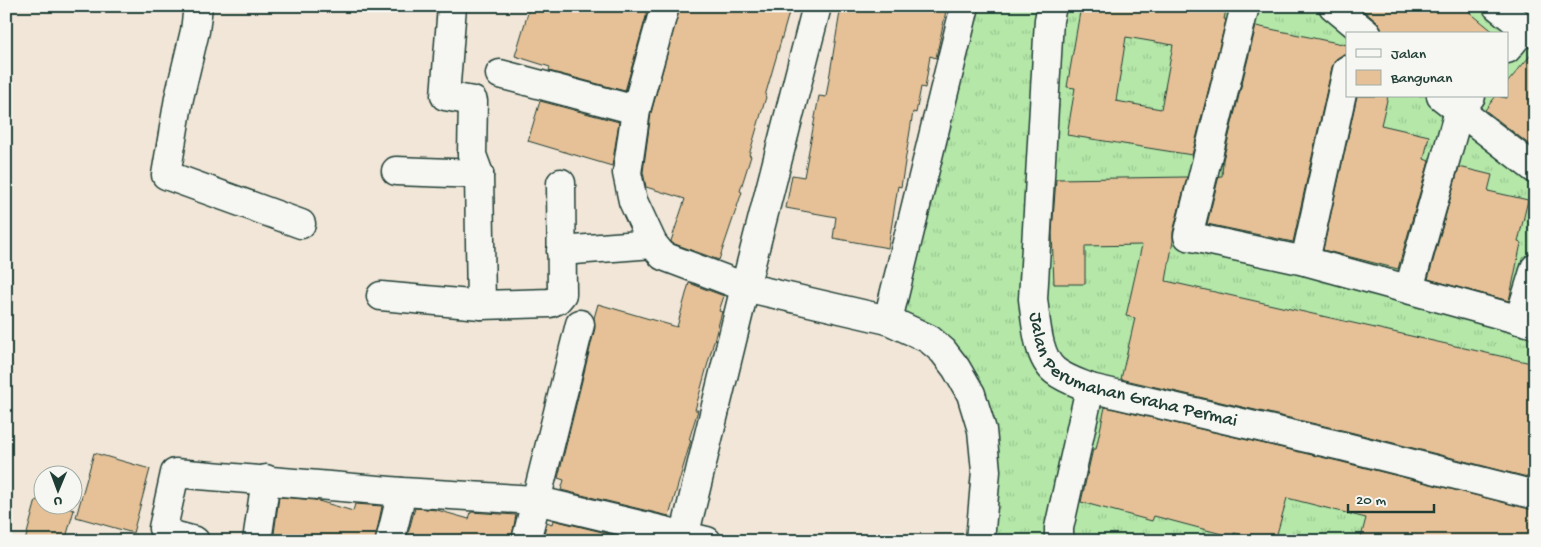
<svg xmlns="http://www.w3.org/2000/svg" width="1541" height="547" viewBox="0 0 1541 547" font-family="'Gochi Hand',sans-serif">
<defs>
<pattern id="grass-tufts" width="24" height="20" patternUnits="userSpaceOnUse" patternTransform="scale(1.25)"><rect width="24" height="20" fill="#b4e7a8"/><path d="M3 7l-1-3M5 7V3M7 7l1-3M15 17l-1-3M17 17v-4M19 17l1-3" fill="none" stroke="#9ac791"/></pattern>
</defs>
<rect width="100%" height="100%" fill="#f1e6d7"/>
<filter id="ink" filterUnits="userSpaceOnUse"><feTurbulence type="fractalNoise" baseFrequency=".02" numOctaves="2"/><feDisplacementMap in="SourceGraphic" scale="10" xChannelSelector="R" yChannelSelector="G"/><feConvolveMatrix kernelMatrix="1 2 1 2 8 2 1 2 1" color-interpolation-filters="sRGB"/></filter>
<g filter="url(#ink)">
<!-- grass -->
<path fill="url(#grass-tufts)" stroke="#6a926e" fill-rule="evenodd" d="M965,6H1535V541H980L971,394L888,320ZM1347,34H1507V96H1347Z"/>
<!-- building -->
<path fill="#e6c197" stroke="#1f3d34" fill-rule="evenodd" d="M530,6H649L625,91L549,71L550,67L515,56Z
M680,6H791L765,96L766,97L749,155L751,156L740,191L742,192L719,260L672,243L671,241L685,199L646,187L643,172L651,113Z
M841,6H947L936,58L930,56L925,88L921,87L916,113L913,112L901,187L898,186L888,248L833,238L836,217L786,208L792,175L804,177L819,96L826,97Z
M1081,6H1227L1224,19L1226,20L1192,155L1067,135L1075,88L1067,87ZM1126,37L1173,45L1161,109L1116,101Z
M1358,6H1462L1496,34H1382L1381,28L1377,22Z
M1256,26L1347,45V55H1342L1336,59L1332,67L1293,242L1207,224L1219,176H1222L1223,160Z
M1535,50V149L1485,110L1496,96L1507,98V83Z
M1357,96H1388L1381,125L1429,136L1424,159L1429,161L1398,269L1323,250Z
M540,101L619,122L612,166L528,141Z
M1459,167L1492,175L1488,191L1528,200L1518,242L1521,243L1509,301L1428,279Z
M1187,177L1173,232V241L1166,281L1531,363L1530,366L1535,367V479L1346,431L1121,379L1135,318L1126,316L1142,245L1085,246V284H1054L1052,232L1056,179Z
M689,283L724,296L719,311L722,312L695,410H698L689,440H691L669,516L561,490L564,480L558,478L595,328L594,318L598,304L677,327Z
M1105,407L1338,461L1535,510V541H1360L1366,518L1287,498L1275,541H1266L1234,533L1233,537L1154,516L1152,521L1081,502L1093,449H1096Z
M94,453L150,469L133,533L76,517Z
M279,497L315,500L353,511L355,504L382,506L375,541H273Z
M36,500L42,502V504H52L74,510L65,541H25Z
M415,508L437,510L469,519L471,512L516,515L511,541H406Z
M553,520L639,541H542L547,522L552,524Z"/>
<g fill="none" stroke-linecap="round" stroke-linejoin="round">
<defs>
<g id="minor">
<path d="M198,6L195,31L179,98L166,175L301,224"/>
<path d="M452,6L445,96L473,101L472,155L479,174L481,305"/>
<path d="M665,6L636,110L627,173L633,201L653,244L663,256L745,287L888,320L929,339L943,351L956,368L971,394L982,430L986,471L980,541"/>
<path id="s1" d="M1052,6L1049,20L1033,299C1036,320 1037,357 1055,371C1065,379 1078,383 1090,388L1342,446L1535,495"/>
<path d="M1245,6L1188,236L1305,261L1535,324"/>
<path d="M1333,6L1367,34"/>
<path d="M1497,6L1524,28L1535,34"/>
<path d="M1507,49L1524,28"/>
<path d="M500,74L636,110"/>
<path d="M1441,96L1535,169"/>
<path d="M396,171L479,174"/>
<path d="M561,251L653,244"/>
<path d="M1305,261L1347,70"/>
<path d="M1409,289L1459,111L1471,96"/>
<path d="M381,296L481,305L550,303L557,300L562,294L561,183"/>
<path d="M888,320L965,6"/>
<path d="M1519,320L1535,268"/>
<path d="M195,541L169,534L163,528L175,473L402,492L535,500L707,541"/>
<path d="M257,541L266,479"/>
<path d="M390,541L402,492"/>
<path d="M526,541L580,324"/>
<path d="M683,541L745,287L817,6"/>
<path d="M1061,541L1059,536V528L1090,388"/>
</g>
</defs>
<!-- minor casing -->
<use href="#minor" stroke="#1f3d34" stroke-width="31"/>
<!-- minor -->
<use href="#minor" stroke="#f6f6f2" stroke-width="28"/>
</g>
</g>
<g text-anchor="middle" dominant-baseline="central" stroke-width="5" stroke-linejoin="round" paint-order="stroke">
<!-- street labels -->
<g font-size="19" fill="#1f3d34" stroke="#f6f6f2">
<text stroke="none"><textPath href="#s1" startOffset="434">Jalan Perumahan Graha Permai</textPath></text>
</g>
</g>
<!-- margin -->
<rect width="1541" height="547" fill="none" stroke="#f6f6f2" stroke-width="25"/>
<rect x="12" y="12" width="1516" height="522" fill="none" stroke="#1f3d34" stroke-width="2" filter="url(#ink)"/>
<!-- legend -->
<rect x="1346" y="32" width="162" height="65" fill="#f6f6f2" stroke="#a0aca6"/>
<rect x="1356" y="49" width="25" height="8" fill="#f6f6f2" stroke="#a0aca6"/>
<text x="1391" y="58" font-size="15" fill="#1f3d34">Jalan</text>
<rect x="1356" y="70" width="25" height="15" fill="#e6c197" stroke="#a0aca6"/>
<text x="1391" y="82" font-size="15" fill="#1f3d34">Bangunan</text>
<!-- north arrow -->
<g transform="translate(58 490) rotate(181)"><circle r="24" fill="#f6f6f2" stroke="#a0aca6"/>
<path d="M0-4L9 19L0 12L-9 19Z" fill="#1f3d34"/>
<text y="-8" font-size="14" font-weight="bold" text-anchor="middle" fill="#1f3d34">U</text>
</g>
<!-- scale -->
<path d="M1348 504v8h86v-8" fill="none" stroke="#1f3d34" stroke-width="2.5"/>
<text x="1356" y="504" font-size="15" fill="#1f3d34" stroke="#f6f6f2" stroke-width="4" paint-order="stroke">20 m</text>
</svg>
